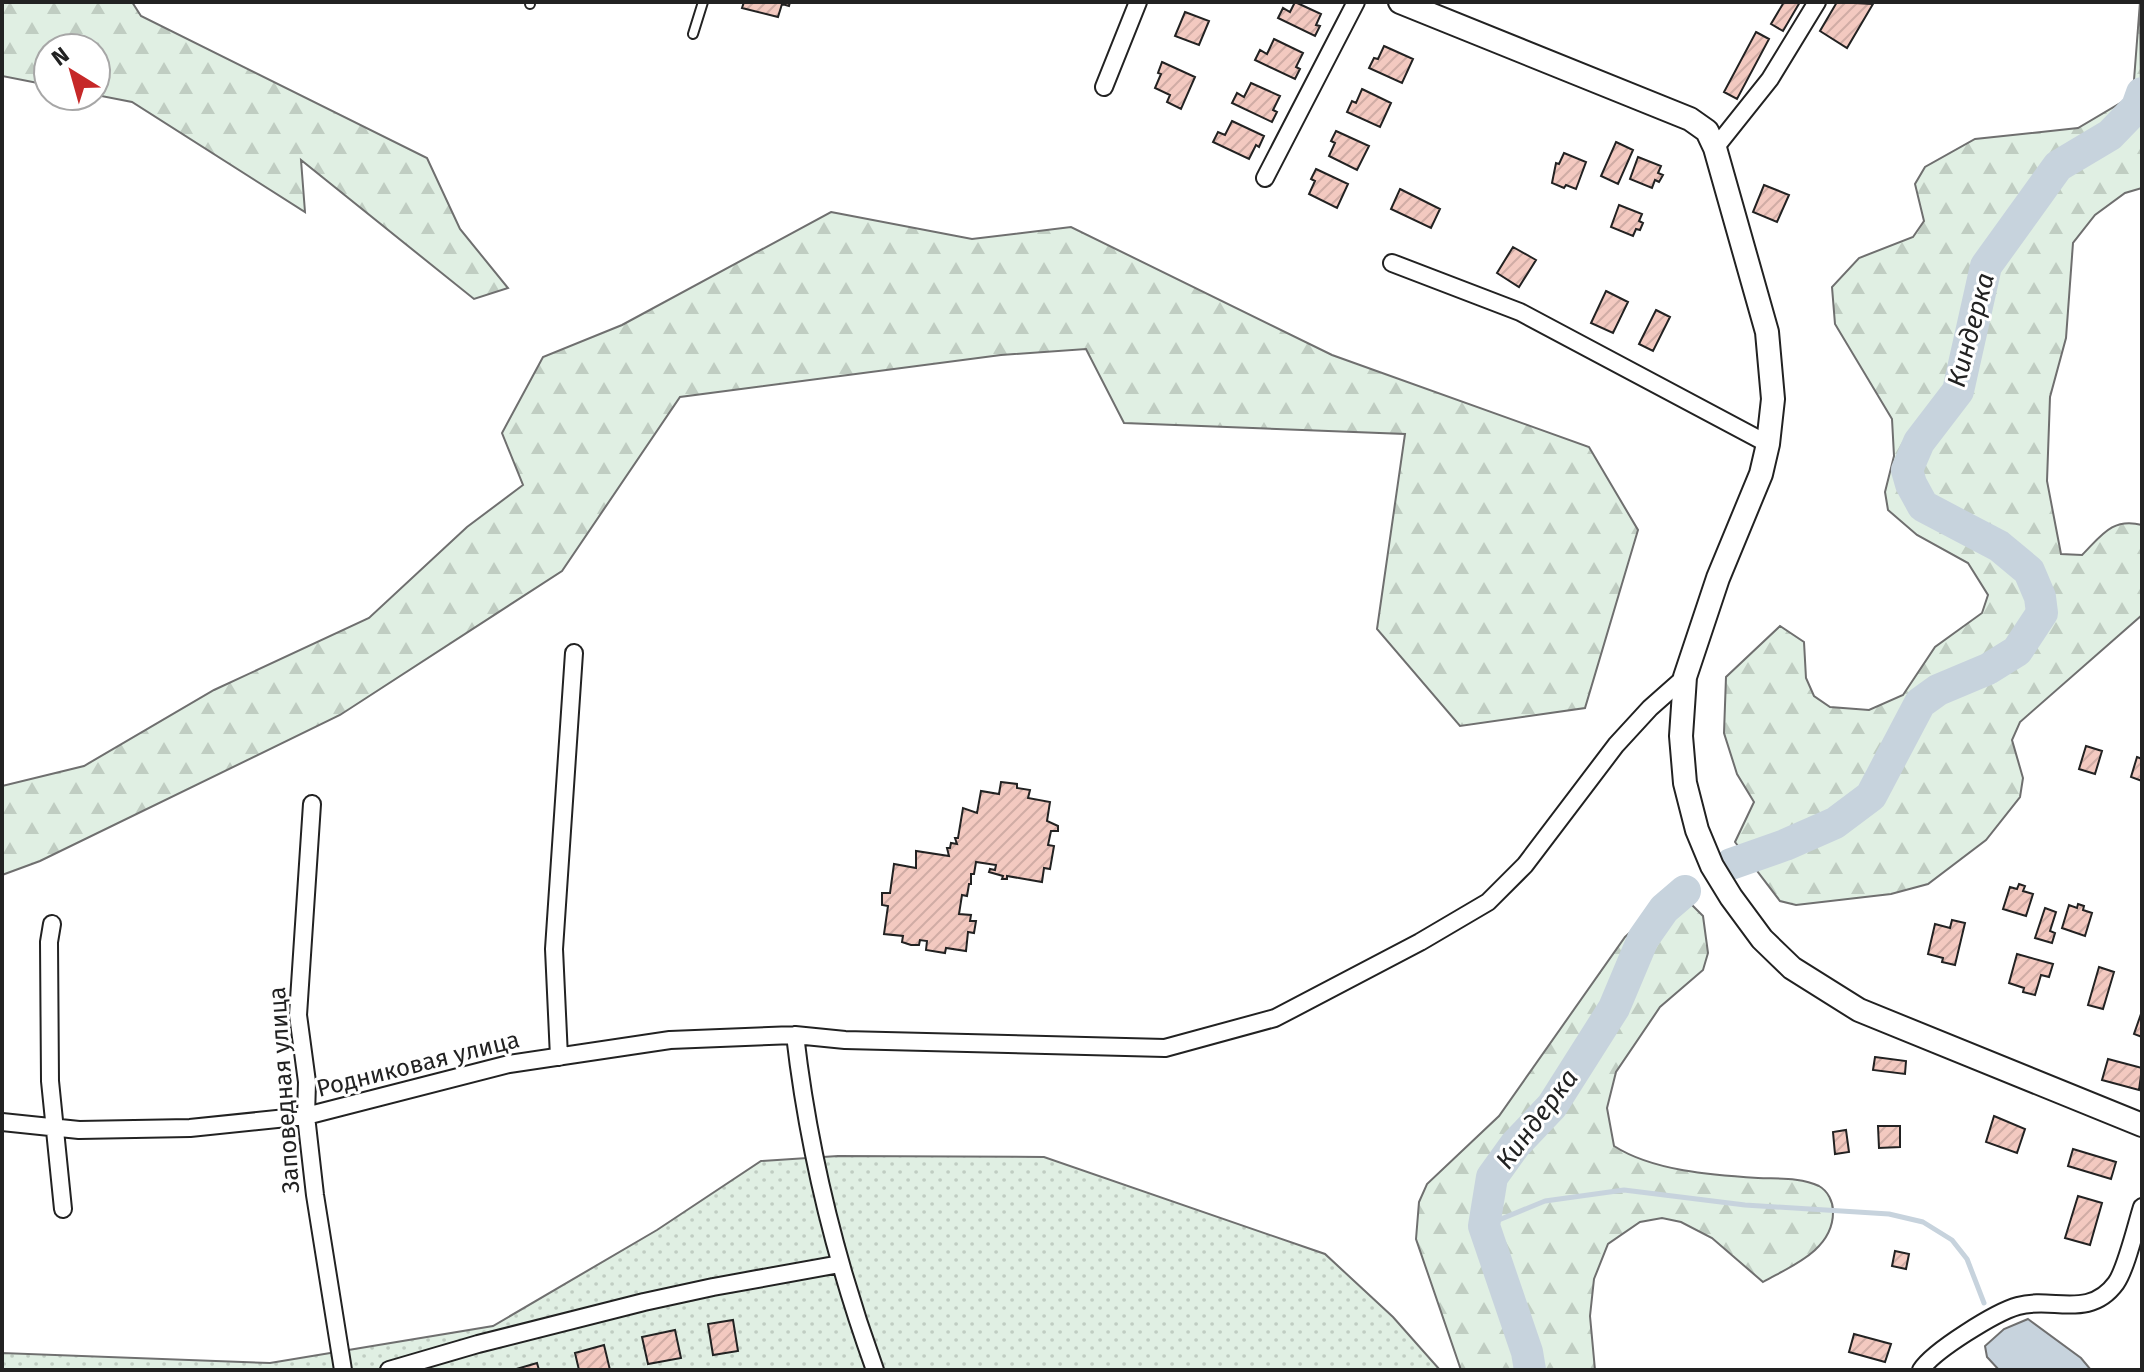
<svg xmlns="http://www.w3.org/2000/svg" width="2144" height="1372" viewBox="0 0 2144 1372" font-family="'Fira Sans',sans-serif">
<defs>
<pattern id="grass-dots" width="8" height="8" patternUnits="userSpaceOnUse" patternTransform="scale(2)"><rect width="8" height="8" fill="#e0efe3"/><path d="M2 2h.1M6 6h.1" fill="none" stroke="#c0cdc2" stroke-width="1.8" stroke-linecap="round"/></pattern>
<pattern id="forest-firs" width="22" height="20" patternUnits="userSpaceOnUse" patternTransform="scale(2)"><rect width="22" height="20" fill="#e0efe3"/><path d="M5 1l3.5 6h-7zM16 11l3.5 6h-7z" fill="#c0cdc2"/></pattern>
<pattern id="building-hatch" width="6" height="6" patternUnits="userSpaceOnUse" patternTransform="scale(2)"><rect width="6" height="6" fill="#f3c9c0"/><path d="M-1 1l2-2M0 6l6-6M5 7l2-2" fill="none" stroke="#d0aca5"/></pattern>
</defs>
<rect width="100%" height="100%" fill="#fff"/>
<!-- grass -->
<path fill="url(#grass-dots)" stroke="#6f6f6f" stroke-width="2" d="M838,1156L1044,1157L1325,1254L1393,1317L1440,1370H2V1353L270,1363L493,1326L657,1230L761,1161Z"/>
<!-- forest -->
<path fill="url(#forest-firs)" stroke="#6f6f6f" stroke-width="2" d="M2,2H132L141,16L427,158L460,229L508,288L474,299L301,160L305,212L132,102L96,95V48H48V85L2,76Z
M2140,2L2142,188L2125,193L2095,215L2073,243L2066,338L2050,397L2047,481L2061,554L2082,555C2101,536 2112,517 2142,525V615L2020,722L2012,740L2023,778L2020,797L1986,840L1928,884L1891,894L1796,905L1780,901L1735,842L1754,802L1737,774L1724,733L1726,677L1780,626L1804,642L1806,678L1814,696L1830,707L1869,710L1903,695L1935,647L1982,613L1988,595L1968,563L1917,535L1888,510L1885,492L1894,456L1892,419L1835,324L1832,287L1859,258L1913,237L1924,221L1915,184L1925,167L1975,139L2078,128L2127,99L2134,80Z
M831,212L972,239L1071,227L1332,355L1589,447L1638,530L1585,708L1460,726L1377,629L1405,434L1124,423L1086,349L1001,355L680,397L562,571L340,715L40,861L2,875V786L84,766L214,690L369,618L467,527L523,485L502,433L543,357L622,325Z
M1690,903L1703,916L1708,953L1703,970L1660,1007L1616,1072L1607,1108L1614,1146C1653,1171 1712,1175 1758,1178C1777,1179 1801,1177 1819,1186C1828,1191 1833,1202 1833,1211C1834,1250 1791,1266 1763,1282L1712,1238L1681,1222L1662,1218L1640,1222L1608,1244L1594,1279L1590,1316L1595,1370H1461L1416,1239L1419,1202L1427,1184L1499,1116L1625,937C1646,917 1661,909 1690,903Z"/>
<!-- water -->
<path fill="#c7d3dd" stroke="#6f6f6f" stroke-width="2" d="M2028,1319L2081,1358L2091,1370H1999L1987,1357L1985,1346L2004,1329Z"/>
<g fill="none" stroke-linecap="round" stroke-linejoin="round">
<!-- stream -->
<path stroke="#c7d3dd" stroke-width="5" d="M1484,1226L1545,1201L1624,1190L1745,1205L1889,1214L1923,1222L1952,1240L1967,1259L1984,1303"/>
<!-- river -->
<path stroke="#c7d3dd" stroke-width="32" d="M1731,864L1785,845L1835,823L1871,796L1920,703L1938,690L1988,669L2017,651L2042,613L2040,597L2029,571L1999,546L1923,506L1911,484L1907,470L1919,442L1958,391L1986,266L2058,166L2110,135L2137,107L2142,93
M1530,1370L1527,1352L1484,1226L1492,1177L1515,1145L1552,1106L1614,1008L1643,939L1664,909L1685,891"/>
</g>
<!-- building -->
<path fill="url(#building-hatch)" stroke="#222" stroke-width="2" d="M744,2H790L789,6L782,4L778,17L742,8Z
M1295,2L1321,14L1316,25L1320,26L1315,36L1278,18L1283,8L1290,12Z
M1784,2H1800L1783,31L1771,24Z
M1837,2L1873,4L1847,48L1820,31Z
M1185,12L1209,21L1199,45L1175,36Z
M1756,32L1769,39L1737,99L1724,92Z
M1274,39L1303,53L1296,67L1300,69L1295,79L1255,60L1260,50L1267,54Z
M1384,46L1413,59L1402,83L1369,68L1374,58L1378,59Z
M1162,62L1195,77L1181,109L1167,102L1170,95L1155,88L1161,74L1158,73Z
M1251,83L1280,96L1273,110L1277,112L1272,122L1232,103L1237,93L1244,97Z
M1362,89L1391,103L1380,127L1347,112L1352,101L1356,103Z
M1232,121L1264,136L1259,147L1256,145L1249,159L1213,142L1218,132L1225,135Z
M1336,131L1369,146L1357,170L1329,156L1335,143L1331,141Z
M1616,142L1633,150L1618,184L1601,176Z
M1564,153L1586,162L1576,189L1566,185L1564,188L1552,183L1556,163L1559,164Z
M1638,157L1661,166L1658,173L1663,175L1659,182L1655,180L1652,188L1630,179Z
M1316,169L1348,184L1337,208L1309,194L1315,181L1311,179Z
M1764,185L1789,195L1777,222L1753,212Z
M1400,189L1440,209L1431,228L1391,209Z
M1619,205L1642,214L1639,221L1643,223L1640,230L1636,229L1633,236L1611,227Z
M1513,247L1536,260L1519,287L1497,273Z
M1606,291L1628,302L1613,333L1591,323Z
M1656,310L1670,317L1653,351L1639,344Z
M2086,746L2102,751L2095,774L2079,769Z
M2137,757L2142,759V781L2131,777Z
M1001,782L1017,784V788L1030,790L1028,798L1050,802L1047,821L1058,826V831H1051L1048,845L1054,846L1050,869L1044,868L1042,882L1007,876V879H1002L1003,876L989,872L990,869L995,870L996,865L976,862L974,874H971V884H969L967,896L962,895L959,914L971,915L970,921H976L974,933L968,932L966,951L946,948L945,953L926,950L927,941L920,940L919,945H911L902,942L903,936L884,934L888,906L882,905V893H890L894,864L916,868V851L949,856L947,848H950L951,843L957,844L955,838H958L963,808L977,813L981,791L999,794Z
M2019,884L2025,886L2023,891L2033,894L2026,916L2003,909L2010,887L2017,889Z
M2078,904L2084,906L2083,910L2092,913L2085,936L2062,928L2069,905L2077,908Z
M2045,908L2056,912L2050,931L2055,933L2052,943L2035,938Z
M1952,920L1965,923L1955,965L1942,962L1943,958L1928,954L1935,924L1950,928Z
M2017,954L2053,964L2049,977L2041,975L2035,995L2023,992L2024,988L2009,983Z
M2099,967L2114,972L2103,1009L2088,1005Z
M2142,1011V1037L2134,1034Z
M1875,1057L1906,1061L1905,1074L1873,1070Z
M2108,1059L2142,1068L2139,1090L2102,1080Z
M1994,1116L2025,1129L2017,1153L1986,1142Z
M1878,1126H1900V1147L1879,1148Z
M1846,1130L1849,1152L1835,1154L1833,1132Z
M2073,1149L2116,1162L2111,1179L2068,1166Z
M2078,1196L2102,1203L2090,1245L2065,1238Z
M1895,1251L1909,1254L1906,1269L1892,1266Z
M733,1320L738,1351L713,1355L708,1324Z
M675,1330L681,1358L648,1364L642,1337Z
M1854,1334L1891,1344L1885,1362L1849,1352Z
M604,1345L610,1370H579L575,1353Z
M537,1363L539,1370H513Z"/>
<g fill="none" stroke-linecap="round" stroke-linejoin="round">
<defs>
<path id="lane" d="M530,4V2
M693,34L703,2"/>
<path id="street" d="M1104,87L1138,2
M1715,148L1770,79L1817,2
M1265,178L1356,2
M1392,263L1520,312L1768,444
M312,804L298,1015L307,1082L306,1116L315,1195L343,1370
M52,924L49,942L50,1081L63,1209
M795,1035C808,1148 836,1262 875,1370
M559,1057L554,949L574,653
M2,1122L79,1130L190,1128L306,1116L509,1064L670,1040L795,1035L845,1040L1165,1048L1275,1018L1420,942L1488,902L1525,865L1616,745L1650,708L1685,677
M389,1370L478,1344L644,1302L713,1287L840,1264
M1921,1370C1933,1351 1996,1312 2018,1306C2052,1296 2089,1320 2116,1283C2126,1269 2136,1226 2142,1207"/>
<path id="secondary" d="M1400,2L1690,119L1707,131L1715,148L1767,332L1773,399L1768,444L1761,474L1718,578L1685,677L1681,736L1685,783L1697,830L1712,866L1731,897L1762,939L1792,968L1859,1010L2142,1125"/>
</defs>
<!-- lane casing -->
<use href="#lane" stroke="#222" stroke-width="12"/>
<!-- street casing -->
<use href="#street" stroke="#222" stroke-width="20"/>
<!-- secondary casing -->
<use href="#secondary" stroke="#222" stroke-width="26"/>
<!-- lane -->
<use href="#lane" stroke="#fff" stroke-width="8"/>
<!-- street -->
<use href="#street" stroke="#fff" stroke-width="16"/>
<!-- secondary -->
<use href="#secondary" stroke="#fff" stroke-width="22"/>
</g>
<g text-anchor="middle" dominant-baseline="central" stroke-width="6" stroke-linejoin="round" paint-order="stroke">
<!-- street labels -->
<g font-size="24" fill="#222" stroke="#fff">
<text transform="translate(418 1064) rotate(-14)">Родниковая улица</text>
<text transform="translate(284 1090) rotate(-94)">Заповедная улица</text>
</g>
<!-- water labels -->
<g font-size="26" font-style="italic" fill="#222" stroke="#fff">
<text transform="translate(1971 330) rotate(-75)">Киндерка</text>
<text transform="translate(1537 1119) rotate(-53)">Киндерка</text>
</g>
</g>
<!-- border -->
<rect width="2144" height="1372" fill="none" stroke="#222222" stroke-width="8"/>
<!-- north arrow -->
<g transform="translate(72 72) rotate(323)"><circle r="38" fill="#ffffff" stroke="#a7a7a7" stroke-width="2"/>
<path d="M0-6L14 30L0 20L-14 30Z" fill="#c62828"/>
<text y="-12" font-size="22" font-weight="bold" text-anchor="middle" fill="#222222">N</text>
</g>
</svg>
